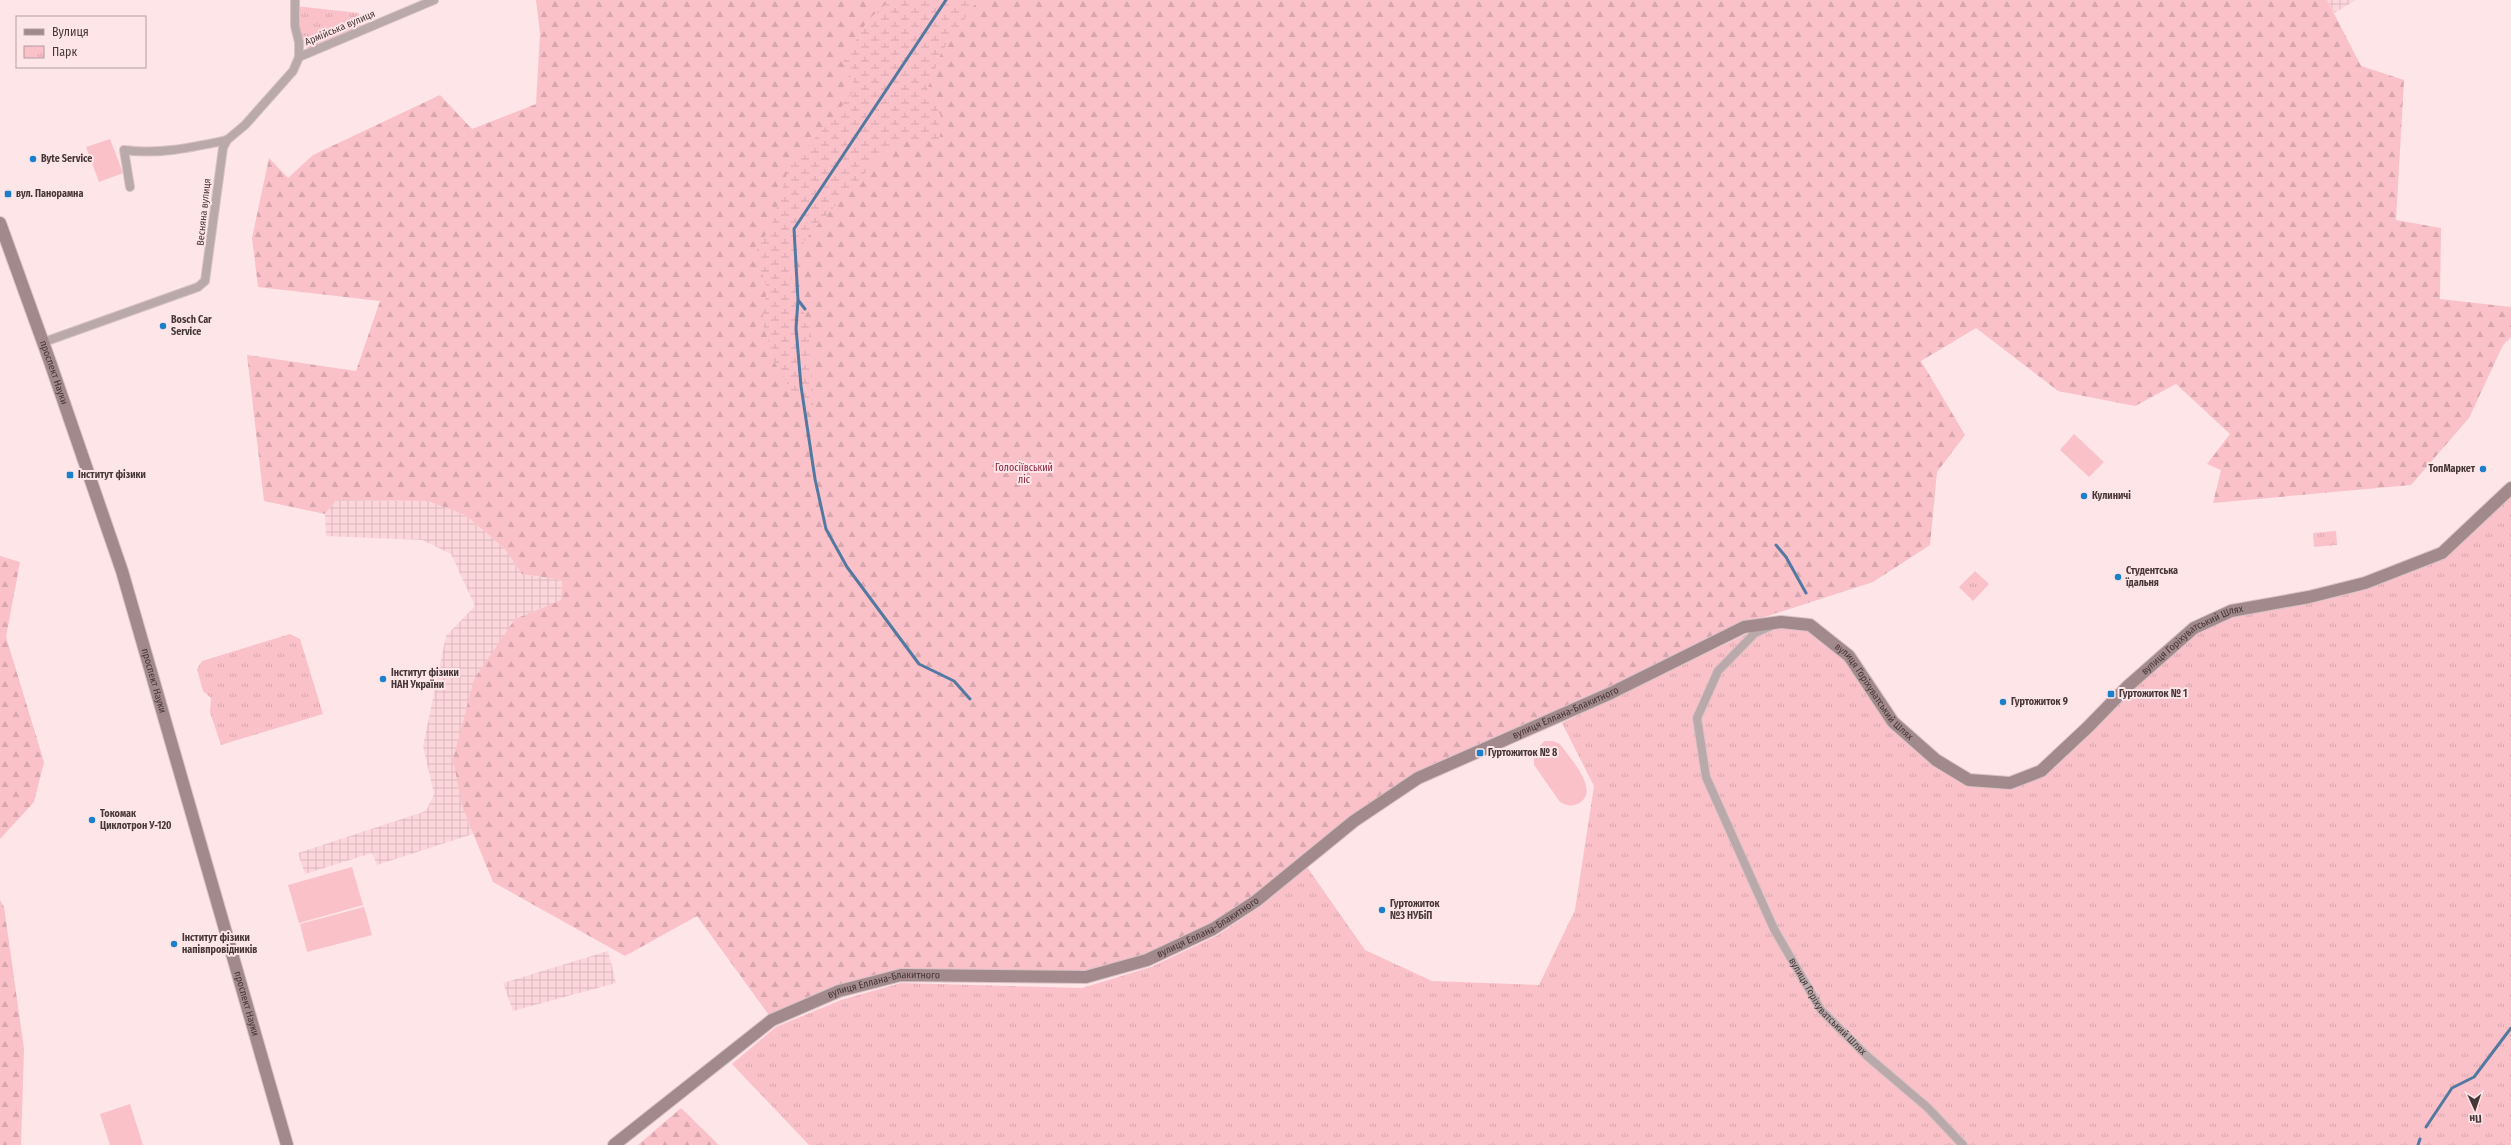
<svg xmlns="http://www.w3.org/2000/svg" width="2511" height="1145" viewBox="0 0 2511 1145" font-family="'Fira Sans Condensed',sans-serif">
<defs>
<pattern id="industrial-grid" width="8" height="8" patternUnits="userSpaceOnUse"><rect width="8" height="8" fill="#fdd6db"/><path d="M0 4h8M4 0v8" fill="none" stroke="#dab8bd"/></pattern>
<pattern id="forest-firs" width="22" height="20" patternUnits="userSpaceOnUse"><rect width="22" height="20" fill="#fac1c9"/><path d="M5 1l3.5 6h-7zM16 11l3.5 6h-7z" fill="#d8a6ad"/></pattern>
<pattern id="wetland-marsh" width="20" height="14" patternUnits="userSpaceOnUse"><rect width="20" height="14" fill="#fac1c9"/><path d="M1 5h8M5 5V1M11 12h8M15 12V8" fill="none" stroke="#d8a6ad"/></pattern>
<pattern id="park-tufts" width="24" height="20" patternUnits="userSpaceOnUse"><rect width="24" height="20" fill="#fac1c9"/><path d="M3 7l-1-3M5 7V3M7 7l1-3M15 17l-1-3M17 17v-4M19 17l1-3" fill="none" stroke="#d8a6ad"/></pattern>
</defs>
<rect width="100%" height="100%" fill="#fde5e8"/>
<!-- industrial -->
<path fill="url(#industrial-grid)" d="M2327,0H2356L2334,13Z
M336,500L428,501L465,515L504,548L522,574L562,580L561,600L515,619L463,809L473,834L377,865L372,853L305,874L298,853L426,811L434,794L423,746L446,636L475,606L451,554L422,540L326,536L325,514Z
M608,951L616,983L513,1011L503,983Z"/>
<!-- forest -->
<path fill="url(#forest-firs)" d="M536,0H2327L2361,66L2404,80L2396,220L2441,228L2440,299L2511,307V337L2503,345L2469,418L2411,485L2213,503L2221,470L2207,464L2230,434L2176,384L2135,406L2058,391L1976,328L1921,361L1965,435L1937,472L1930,545L1873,582L1743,624L1556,713L1416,775L1212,926L1145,957L1086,975L900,972L771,1018L697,916L625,956L493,882L463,809L453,760L474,679L515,619L561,600L562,580L522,574L504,548L465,515L428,501L336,500L325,514L264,501L247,355L356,371L380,301L258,287L252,238L269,158L288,178L313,155L440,95L472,129L536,104L540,33Z
M0,556L20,562L6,637L44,762L34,802L0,839Z
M0,900L4,907L24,1049L21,1145H0Z
M681,1108L719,1145H638Z"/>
<!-- wetland -->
<path fill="url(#wetland-marsh)" d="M890,0H978L942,51L927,90L943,120L939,141H894L813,230L787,264L809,328L814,410L793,393L775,363L762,321L767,288L755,253L772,224L789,166L830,122L856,87L843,63L867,21Z"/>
<!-- park -->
<path fill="url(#park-tufts)" d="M295,6L359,13L361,29L311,51L299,42Z
M2511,492V1145H809L732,1064L776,1027L841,1000L901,983L1082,988L1151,967L1218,935L1262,905L1307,867L1365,950L1432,981L1539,985L1575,910L1594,786L1562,723L1761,627L1808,628L1845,658L1889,724L1967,783L2044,773L2132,688L2197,631L2232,615L2443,557Z
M2336,531L2337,545L2314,547L2313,533Z
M1975,571L1989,584L1973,601L1959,587Z
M290,634L300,639L323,714L221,745L210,712L211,698L203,691L197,669L202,661Z"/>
<!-- pitch -->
<path fill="#fac1c9" d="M110,139L123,173L99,182L86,147Z
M2074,434L2104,462L2089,477L2060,450Z
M1545,741H1553L1560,744C1569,757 1599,789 1581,802C1574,807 1567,806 1560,802L1534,765V751Z
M352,867L363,905L299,923L288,885Z
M364,907L372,935L307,952L300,924Z
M130,1104L143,1145H110L100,1114Z"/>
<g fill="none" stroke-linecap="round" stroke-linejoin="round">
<!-- stream -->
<path stroke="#5279a1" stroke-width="3" d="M946,0L794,229L798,300L796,328L801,386L815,479L826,529L847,567L919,664L954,681L970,699
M798,300L805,309
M1776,545L1786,557L1806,593
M2426,1127L2452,1088L2474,1077L2511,1028
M2418,1145L2420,1139"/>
<defs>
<g id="street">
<path d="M299,57L434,0"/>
<path d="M130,187L124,150C158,155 194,147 227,140"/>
<path d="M44,342L198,287L205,281L223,148L227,140L245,125L293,71L299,57V42L295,26V0"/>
<path id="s1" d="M1771,626L1755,633L1718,671L1697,718L1706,777L1774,929L1821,1010L1867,1056L1927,1107L1963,1145"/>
</g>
<g id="secondary">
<path id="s2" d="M0,223L49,359L122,571L287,1145"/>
<path id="s3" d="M614,1145L772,1020L839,991L901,975L1086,977L1147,960L1213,929L1256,901L1354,821L1418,778L1611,693L1744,627L1781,622L1810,625L1849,656L1893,722L1936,760L1969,780L2010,783L2041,771L2088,727L2128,686L2194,628L2231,611L2309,597L2365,583L2442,553L2511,488"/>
</g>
</defs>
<!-- street casing -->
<use href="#street" stroke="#d9c2c5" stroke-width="10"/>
<!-- secondary casing -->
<use href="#secondary" stroke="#d9c2c5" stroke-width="14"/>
<!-- street -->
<use href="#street" stroke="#baa9ab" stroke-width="8"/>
<!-- secondary -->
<use href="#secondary" stroke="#a2898c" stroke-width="12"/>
</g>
<!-- markers -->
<g fill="#1b80cb" stroke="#fde5e8" stroke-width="1.5">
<circle cx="33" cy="159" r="4"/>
<rect x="4" y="190" width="8" height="8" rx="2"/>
<circle cx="163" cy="326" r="4"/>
<circle cx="2483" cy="469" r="4"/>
<rect x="66" y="471" width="8" height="8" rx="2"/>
<circle cx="2084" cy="496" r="4"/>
<circle cx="2118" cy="577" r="4"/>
<circle cx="383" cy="679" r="4"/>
<rect x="2107" y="690" width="8" height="8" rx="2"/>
<circle cx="2003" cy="702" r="4"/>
<rect x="1476" y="749" width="8" height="8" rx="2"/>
<circle cx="92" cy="820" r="4"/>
<circle cx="1382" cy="910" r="4"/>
<circle cx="174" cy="944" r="4"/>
</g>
<g text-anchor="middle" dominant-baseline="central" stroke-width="4" stroke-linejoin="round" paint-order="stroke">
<!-- street labels -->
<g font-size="10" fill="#473739" stroke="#fde5e8">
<text transform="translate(340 28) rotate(-23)">Армійська вулиця</text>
<text transform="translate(204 212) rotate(-84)">Весняна вулиця</text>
<text stroke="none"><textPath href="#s2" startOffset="159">проспект Науки</textPath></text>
<text stroke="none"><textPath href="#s3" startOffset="1842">вулиця Горіхуватський Шлях</textPath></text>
<text stroke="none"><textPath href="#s2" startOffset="483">проспект Науки</textPath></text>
<text stroke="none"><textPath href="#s3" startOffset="1434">вулиця Горіхуватський Шлях</textPath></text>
<text stroke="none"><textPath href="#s3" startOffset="1076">вулиця Еллана-Блакитного</textPath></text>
<text stroke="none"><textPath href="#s3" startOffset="656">вулиця Еллана-Блакитного</textPath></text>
<text stroke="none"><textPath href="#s3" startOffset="320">вулиця Еллана-Блакитного</textPath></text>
<text stroke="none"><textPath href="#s2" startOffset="819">проспект Науки</textPath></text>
<text stroke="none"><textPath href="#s1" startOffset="443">вулиця Горіхуватський Шлях</textPath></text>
</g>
<!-- poi labels -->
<g font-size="10" font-weight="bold" fill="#473739" stroke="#fde5e8" text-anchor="start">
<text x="41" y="159">Byte Service</text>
<text x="16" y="194">вул. Панорамна</text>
<text x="171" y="320">Bosch Car<tspan x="171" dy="12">Service</tspan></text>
<text x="2475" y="469" text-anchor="end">ТопМаркет</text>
<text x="78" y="475">Інститут фізики</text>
<text x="2092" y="496">Кулиничі</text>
<text x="2126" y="571">Студентська<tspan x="2126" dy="12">їдальня</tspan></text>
<text x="391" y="673">Інститут фізики<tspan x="391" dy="12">НАН України</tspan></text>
<text x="2119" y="694">Гуртожиток № 1</text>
<text x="2011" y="702">Гуртожиток 9</text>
<text x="1488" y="753">Гуртожиток № 8</text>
<text x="100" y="814">Токомак<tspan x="100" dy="12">Циклотрон У-120</tspan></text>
<text x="1390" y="904">Гуртожиток<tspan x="1390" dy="12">№3 НУБіП</tspan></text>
<text x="182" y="938">Інститут фізики<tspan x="182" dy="12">напівпровідників</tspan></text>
</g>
<!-- park labels -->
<g font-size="10" fill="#87223d" stroke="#fde5e8">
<text x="1024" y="468">Голосіївський<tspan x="1024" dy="12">ліс</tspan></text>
</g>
</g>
<!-- legend -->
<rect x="16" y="16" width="130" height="52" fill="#fde5e8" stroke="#b49fa2"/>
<rect x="24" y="29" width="20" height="6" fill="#a2898c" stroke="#b49fa2"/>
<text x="52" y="36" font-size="12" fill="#473739">Вулиця</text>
<rect x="24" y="46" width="20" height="12" fill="url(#park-tufts)" stroke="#b49fa2"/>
<text x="52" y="56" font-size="12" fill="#473739">Парк</text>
<!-- north arrow -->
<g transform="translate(2475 1109) rotate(177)" stroke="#fde5e8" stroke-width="3" paint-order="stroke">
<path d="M0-3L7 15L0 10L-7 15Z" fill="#473739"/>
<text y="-6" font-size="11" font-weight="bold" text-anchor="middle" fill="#473739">Пн</text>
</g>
</svg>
